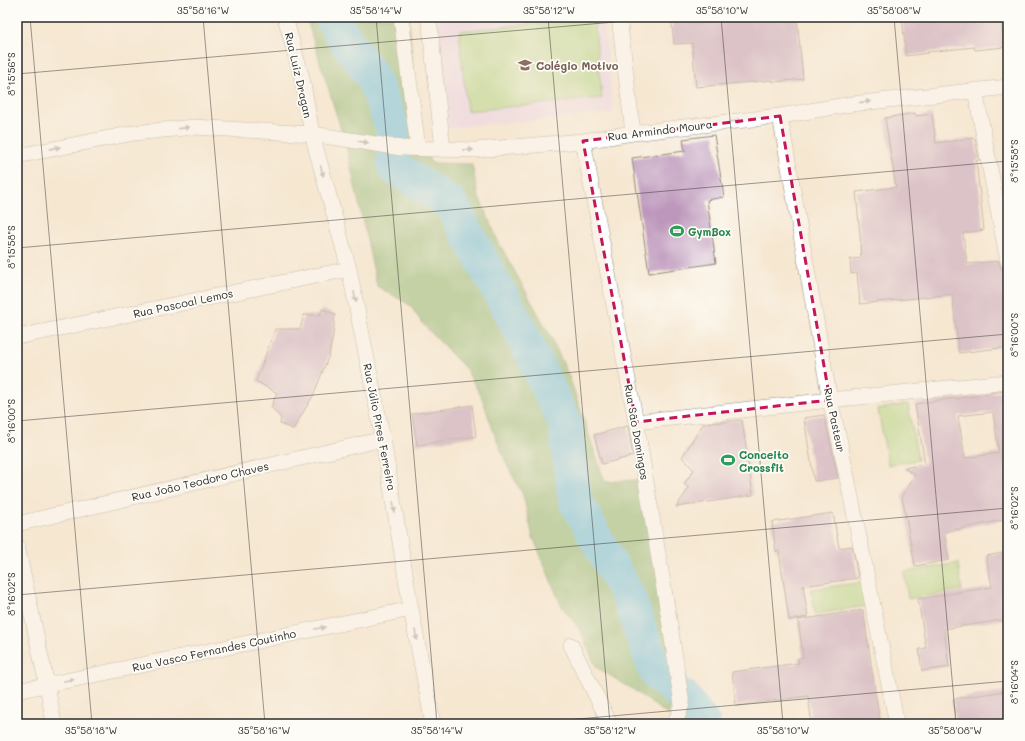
<svg xmlns="http://www.w3.org/2000/svg" width="1025" height="741" viewBox="0 0 1025 741" font-family="Mali,sans-serif">
<rect width="100%" height="100%" fill="#fdfcf7"/>
<filter id="ink" filterUnits="userSpaceOnUse"><feTurbulence type="fractalNoise" baseFrequency=".025" numOctaves="2"/><feDisplacementMap in="SourceGraphic" scale="8" xChannelSelector="R" yChannelSelector="G"/><feConvolveMatrix kernelMatrix="1 2 1 2 8 2 1 2 1" color-interpolation-filters="sRGB"/></filter>
<filter id="wash" filterUnits="userSpaceOnUse"><feTurbulence type="fractalNoise" baseFrequency=".012" numOctaves="4" result="noise"/><feDisplacementMap in="SourceGraphic" scale="16" xChannelSelector="R" yChannelSelector="G"/><feGaussianBlur stdDeviation="0.9" result="paint"/><feColorMatrix in="noise" values="0 0 0 0 0 0 0 0 0 0 0 0 0 0 0 0 0 1.4 0 .05"/><feComposite in="paint" operator="in"/></filter>
<g filter="url(#wash)">
<rect width="100%" height="100%" fill="#f6e7d1"/>
<!-- built -->
<path fill="#ead1ec" d="M438,17H604L613,113L448,128Z"/>
<!-- green -->
<path fill="#aad47f" stroke="#6a8055" d="M594,18L602,98L467,111L459,31Z
M908,404L918,460L888,465L878,409Z
M958,563L962,590L908,599L904,572Z
M864,582L867,606L815,614L811,589Z"/>
<!-- forest -->
<path fill="#87b66e" stroke="#59704c" d="M306,17H409L417,134L431,163L472,164L478,195L499,243L551,337L570,379L605,482L648,479L683,674L668,715L634,690L596,667L580,630L561,605L533,537L523,495L507,465L495,436L483,400L466,369L423,324L410,305L377,286L346,145Z"/>
<g fill="none" stroke-linecap="round" stroke-linejoin="round">
<!-- river -->
<path stroke="#65bfe3" stroke-width="34" d="M331,17L347,42L372,76L392,126L394,167L451,204L518,326L565,423L575,500L629,598L656,673L674,689
M683,696L704,724"/>
</g>
<g id="blocks">
<!-- building -->
<path fill="#bd97bc" fill-rule="evenodd" d="M671,17H763V20L797,17L803,79L773,82V80L696,87L692,43L674,44Z
M902,17H1000L1004,47L975,50L974,47L927,52L928,53L906,56Z
M915,113L916,116L932,114L936,143L975,138L979,160L976,161L984,230L963,233L967,264L999,261L1001,268L1006,271L1008,287V347L959,353L952,294L860,304L857,273L851,274L850,259L861,258L860,246H861L856,192L896,187L885,118Z
M714,135L724,197L707,200L716,263L649,273L632,158L685,151L683,139Z
M322,309L335,314L333,335L329,355L313,396L293,429L280,424L281,418L271,407L277,393L256,381L275,329H300L304,315H320Z
M1008,391V519L944,532L949,560L915,566L902,496L915,475L904,468L925,464L915,404L955,398V399L990,394V393ZM993,412L999,453L965,458L958,416Z
M472,405L476,436L417,445L412,414Z
M824,415L838,478L814,481L804,418Z
M742,420L753,495L676,507L689,488L684,484L694,470L682,457L703,424Z
M628,426L633,456L602,464L594,435Z
M833,513L839,548L852,546L858,578L803,586L808,617L789,620L779,551L776,552L772,522Z
M1008,552V619L944,629L949,667L922,671L919,649L926,648L918,599L992,587L986,556Z
M863,610L880,724H812L808,696L736,706L732,672L799,663L798,658L803,657L798,620Z
M1005,691L1008,709V724H956L953,699Z"/>
</g>
</g>
<g filter="url(#ink)">
<use href="#blocks" fill-opacity="0" stroke="#90897e" stroke-width="1"/>
<g fill="none" stroke-linecap="round" stroke-linejoin="round">
<defs>
<path id="minor" d="M285,17L302,78L312,134L349,269L383,439L411,609L433,724
M401,17L418,148
M429,17L443,150
M619,17L633,133
M975,90L1008,262
M780,116L830,400L840,443L897,724
M583,141L636,422L670,625L682,704L675,724
M17,156L134,133L194,127L312,134L401,148L475,150L583,141L633,133L780,116L852,104L1008,87
M17,337L349,269
M636,422L830,400L1008,382
M17,524L383,439
M17,546L47,685L54,724
M571,645L610,724
M17,691L411,609"/>
</defs>
<!-- minor casing -->
<use href="#minor" stroke="#90897e" stroke-width="16"/>
<!-- minor -->
<use href="#minor" stroke="#fff" stroke-width="15"/>
</g>
<!-- one-way arrows -->
<defs><path id="oneway-solid" d="M-6-.8H1V-3.2L6.5 0L1 3.2V.8H-6Z"/></defs>
<g fill="#a0a0a0">
<use href="#oneway-solid" transform="translate(865 102) rotate(-6)"/>
<use href="#oneway-solid" transform="translate(736 121) rotate(-7)"/>
<use href="#oneway-solid" transform="translate(184 128) rotate(-6)"/>
<use href="#oneway-solid" transform="translate(363 142) rotate(9)"/>
<use href="#oneway-solid" transform="translate(55 148) rotate(-12)"/>
<use href="#oneway-solid" transform="translate(468 150) rotate(1)"/>
<use href="#oneway-solid" transform="translate(322 171) rotate(75)"/>
<use href="#oneway-solid" transform="translate(355 297) rotate(79)"/>
<use href="#oneway-solid" transform="translate(394 507) rotate(81)"/>
<use href="#oneway-solid" transform="translate(320 628) rotate(-12)"/>
<use href="#oneway-solid" transform="translate(416 635) rotate(79)"/>
<use href="#oneway-solid" transform="translate(69 680) rotate(-12)"/>
</g>
</g>
<!-- marked area -->
<path d="M0 0H1025V741H0ZM780,116L830,400L636,422L583,141Z" fill="#f6e7d1" fill-opacity=".55" fill-rule="evenodd"/>
<path fill="none" stroke="#c2185b" stroke-width="3" stroke-dasharray="8 5" stroke-linejoin="round" d="M780,116L830,400L636,422L583,141Z"/>
<!-- ticks -->
<path fill="none" stroke="#2b2b2b" stroke-width="1" stroke-opacity="0.45" d="M30,17L92,724M203,17L265,724M376,17L437,724M548,17L610,724M721,17L783,724M894,17L956,724M17,74L672,17M17,248L1008,161M17,421L1008,334M17,595L1008,508M521,724L1008,681"/>
<!-- icons -->
<defs>
<symbol id="school-bare" viewBox="-9 -9 18 18"><path d="M0-5L7-2L0 1L-7-2ZM-4 1L0 2.5L4 1V4Q0 6-4 4Z" fill="#8d6e63" stroke="#fdfcf7" stroke-width="2.5" paint-order="stroke"/></symbol>
<symbol id="stadium-bare" viewBox="-9 -9 18 18"><path d="M0-5a6.5 5 0 1 0 0 10a6.5 5 0 1 0 0-10ZM-3.5-1.8h7v3.6h-7Z" fill="#2e9e5b" stroke="#fdfcf7" stroke-width="2.5" paint-order="stroke"/></symbol>
</defs>
<g fill-rule="evenodd">
<use href="#school-bare" x="515" y="55" width="20" height="20"/>
<use href="#stadium-bare" x="667" y="221" width="20" height="20"/>
<use href="#stadium-bare" x="718" y="450" width="20" height="20"/>
</g>
<g text-anchor="middle" dominant-baseline="central" stroke-width="3.5" stroke-linejoin="round" paint-order="stroke">
<!-- education labels -->
<g font-size="11" font-weight="bold" fill="#785e54" stroke="#fdfcf7" text-anchor="start">
<text x="536" y="65">Colégio Motivo</text>
</g>
<!-- street labels -->
<g font-size="11" fill="#2b2b2b" stroke="#fdfcf7">
<text transform="translate(299 75) rotate(77)">Rua Luiz Dragan</text>
<text transform="translate(660 130) rotate(-7)">Rua Armindo Moura</text>
<text transform="translate(183 303) rotate(-12)">Rua Pascoal Lemos</text>
<text transform="translate(835 420) rotate(78)">Rua Pasteur</text>
<text transform="translate(380 427) rotate(79)">Rua Júlio Pires Ferreira</text>
<text transform="translate(637 432) rotate(80)">Rua São Domingos</text>
<text transform="translate(200 481) rotate(-13)">Rua João Teodoro Chaves</text>
<text transform="translate(214 650) rotate(-12)">Rua Vasco Fernandes Coutinho</text>
</g>
<!-- leisure labels -->
<g font-size="11" font-weight="bold" fill="#27864d" stroke="#fdfcf7" text-anchor="start">
<text x="688" y="231">GymBox</text>
<text x="739" y="454">Conceito<tspan x="739" dy="13">Crossfit</tspan></text>
</g>
</g>
<!-- margin -->
<rect width="1025" height="741" fill="none" stroke="#fdfcf7" stroke-width="44"/>
<rect x="22" y="22" width="981" height="697" fill="none" stroke="#2b2b2b" stroke-width="1.5"/>
<g font-size="10" text-anchor="middle" fill="#2b2b2b">
<text x="203" y="14">35°58'16"W</text>
<text x="376" y="14">35°58'14"W</text>
<text x="549" y="14">35°58'12"W</text>
<text x="722" y="14">35°58'10"W</text>
<text x="894" y="14">35°58'08"W</text>
<text transform="translate(11 74) rotate(-90)" y="4">8°15'56"S</text>
<text transform="translate(1014 161) rotate(-90)" y="4">8°15'58"S</text>
<text transform="translate(11 247) rotate(-90)" y="4">8°15'58"S</text>
<text transform="translate(1014 335) rotate(-90)" y="4">8°16'00"S</text>
<text transform="translate(11 421) rotate(-90)" y="4">8°16'00"S</text>
<text transform="translate(1014 508) rotate(-90)" y="4">8°16'02"S</text>
<text transform="translate(11 594) rotate(-90)" y="4">8°16'02"S</text>
<text transform="translate(1014 682) rotate(-90)" y="4">8°16'04"S</text>
<text x="91" y="734">35°58'18"W</text>
<text x="264" y="734">35°58'16"W</text>
<text x="437" y="734">35°58'14"W</text>
<text x="610" y="734">35°58'12"W</text>
<text x="783" y="734">35°58'10"W</text>
<text x="955" y="734">35°58'08"W</text>
</g>
</svg>
